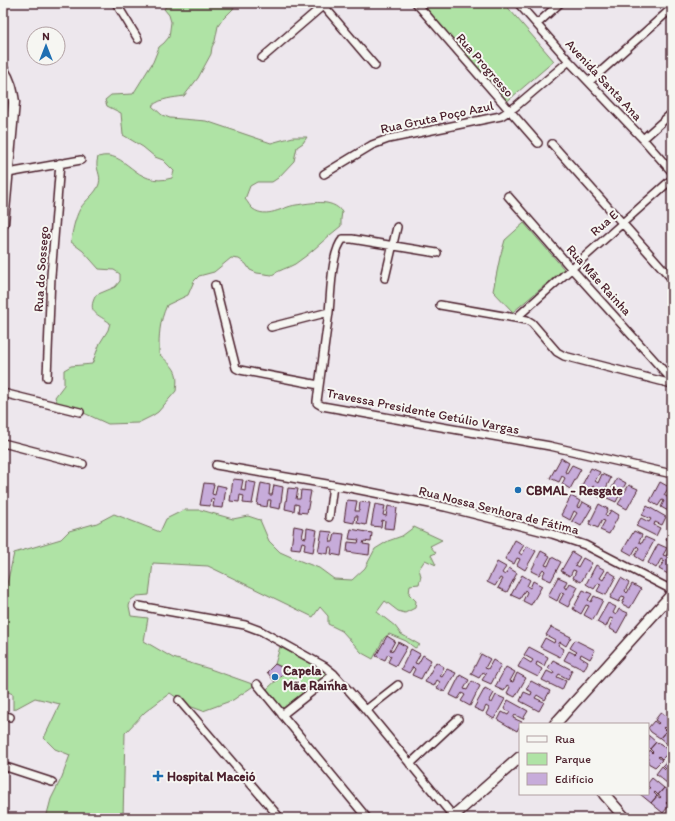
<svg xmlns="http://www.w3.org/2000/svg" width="675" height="821" viewBox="0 0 675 821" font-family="Itim,sans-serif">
<rect width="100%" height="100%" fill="#ede7ed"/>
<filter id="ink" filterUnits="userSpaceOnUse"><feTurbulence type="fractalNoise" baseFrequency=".025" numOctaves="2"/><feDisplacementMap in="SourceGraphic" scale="8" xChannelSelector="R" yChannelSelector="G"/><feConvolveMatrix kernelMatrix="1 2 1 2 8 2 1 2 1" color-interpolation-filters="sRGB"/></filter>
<g filter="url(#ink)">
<!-- green -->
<path fill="#afe3a5" stroke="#7c8168" d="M168,3H236L233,9L222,20L218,26L215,41L212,47L211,54L198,78L184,96C173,98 161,98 152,106L162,115L170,118L206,121L271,143L293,137H307L303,143L297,147L294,161L278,178L272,182H257L250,186L245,199C248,202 250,207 253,209C267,219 282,207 296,205C311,203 332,198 342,212L341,219V226C325,238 312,253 295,264C288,268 279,270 272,275L257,273L250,270L246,264L239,259L231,258L214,272L199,276L194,281L188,295L167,305C159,323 159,335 159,354C174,368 179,370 176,391L158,412L152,416L138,423L108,424L73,408L58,405L55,397L64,385V370L71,366L92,364L100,343L108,330L110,323C98,314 86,313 96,295L115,287L120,281V274L114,270L99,269L83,251L71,242C72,232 75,218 80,209C85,200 96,194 99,184C102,174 94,169 98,157C127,148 134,189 172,178L174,171L163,160L155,157L143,147L123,135L121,113L107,106L105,100L111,95L133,94L153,62L159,47L164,43L169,37L171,22L169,15L164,9Z
M413,3H504L554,61L504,104Z
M524,223L564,269L513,312L493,291L500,257L505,240Z
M184,510H201L233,519L248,516L260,520L269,541L280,552L298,560L319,568L334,579L352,580L365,568L375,549L388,541L402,536L414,527L442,540L430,546L436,553L431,555L436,565L425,560L419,569L421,576L419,584L410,585L409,594L416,601L415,608L405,613L398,611L385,601L377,612L395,626L401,634L420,645L415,648L406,641L389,634L384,638L373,659L362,653L342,631L328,624V616L320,607L313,617L208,566L153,563L149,595L137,596L131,600L129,606L131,616L148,618L144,641L173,658L210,669L255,685L233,700L203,711L189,706L170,693L145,712L125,733L123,818H46L51,799L62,777L70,755L55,749L44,738L60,704L35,698L13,710V694L3,690V595L7,584L14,553L61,539L69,531L97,523L114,514L160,532L166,519Z
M280,647L329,673L282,709L266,690L287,670L275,664Z"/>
<!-- building -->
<path fill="#c7acda" stroke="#4a1f2b" d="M561,458L569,463L565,472L567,473L572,465L581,469L570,489L562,484L565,478L562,476L559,482L550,478Z
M591,468L600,472L595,481L598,483L602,474L611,478L601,498L592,493L595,487L593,486L589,492L581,487Z
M617,478L626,483L621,492L624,493L629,485L638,489L627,509L618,504L622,498L619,496L616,502L607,498Z
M233,479L243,480L241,490L245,491L246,481L256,483L252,504L243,503L244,496L240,495L239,502L230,501Z
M660,482L669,487L664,495L667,497L672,488V508L670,512L661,507L664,501L662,500L658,506L650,501Z
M204,483L214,484L212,494L215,495L217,485L226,487L223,508L213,507L214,500L211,499L210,506L200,505Z
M261,483L270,485L269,495H272L274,485L283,487L280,509L270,507L271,500H268L267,507L257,505Z
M288,488L298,489L296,499H300L301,490L311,491L307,513L298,512L299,505L295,504L294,511L285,509Z
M571,496L580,501L577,507L580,508L583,502L592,507L581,526L572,521L577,513L574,511L570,520L561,515Z
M347,500L357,501L355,511H359L360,502L370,503L366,525L357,523L358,516H355L354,523L344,521Z
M375,504L385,506L383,515L386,516L388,506L397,508L394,529L384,528L385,521L382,520L381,527L371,526Z
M599,504L608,509L605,515L607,517L611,510L619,515L609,534L600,530L605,521L602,520L598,528L589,524Z
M647,506L666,517L662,525L655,522L654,525L660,528L656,536L636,526L641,518L649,522L651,519L642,515Z
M294,526L304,528L302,537L306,538L307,528L317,530L313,552L304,550L305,543L302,542L300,549L291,548Z
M351,529L372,533L371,542L364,541L363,544L370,545L369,555L347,552L348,542L358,543L359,540L349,539Z
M322,531L332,532L330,542H333L335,533L344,534L341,556L331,554L332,547H329L328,554L318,552Z
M634,531L642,535L639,542L642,543L645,537L654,541L643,561L635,556L639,548L637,546L632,555L623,550Z
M671,531H672V542L666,539Z
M515,540L524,545L519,553L522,555L527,546L536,551L525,570L517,565L520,559L517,558L514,564L505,559Z
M658,544L667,548L663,555L666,556L670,550L672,551V566L668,574L659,569L664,561L661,559L656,568L648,563Z
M541,551L550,556L545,565L548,566L552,557L561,562L551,581L542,577L545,571L543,569L539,575L531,571Z
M572,552L580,557L575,565L578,567L583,558L592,563L581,582L573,578L576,571L573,570L570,576L561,571Z
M497,562L506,567L502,573L505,575L509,568L517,573L507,592L498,588L503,579L500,578L495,586L487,582Z
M596,565L605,570L600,578L603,580L608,571L616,576L606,595L597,591L601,584L598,583L594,589L586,584Z
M522,575L530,580L527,586L530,588L533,581L542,586L531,605L523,601L527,592L525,590L520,599L511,595Z
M558,577L567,581L564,587L567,589L570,583L578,587L568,607L559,602L564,593L561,592L557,601L548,596Z
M621,578L629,583L625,591L627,593L632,584L641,589L630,608L622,604L625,597L622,596L619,602L610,598Z
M583,590L592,594L588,600L591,602L594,596L603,600L593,620L584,615L589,606L586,605L581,614L573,609Z
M608,603L616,607L613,613L616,615L619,609L628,613L617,633L609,628L613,619L610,618L606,627L597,622Z
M551,627L571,637L566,646L560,642L558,645L564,649L560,657L540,647L545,638L554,643L555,640L546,635Z
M387,636L395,641L390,650L393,651L398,642L407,647L396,666L388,662L391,656L388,654L385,660L376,656Z
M575,640L595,650L590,659L581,654L580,657L588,662L584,670L564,660L569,651L575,654L577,652L570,648Z
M529,647L548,657L544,666L537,662L536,665L542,669L538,677L518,667L523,658L531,663L533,660L524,655Z
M411,649L420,654L415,663L418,664L423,655L431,660L421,679L412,675L415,669L413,667L409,673L401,669Z
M481,654L490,659L485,668L488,669L493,660L501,665L491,684L482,680L486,674L483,672L479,678L471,674Z
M553,660L572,670L568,679L559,674L557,677L566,681L562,690L542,680L547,671L553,674L554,672L548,668Z
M436,662L444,667L440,676L442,677L447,669L456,673L445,692L437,688L440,682L437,680L434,686L425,682Z
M275,664L287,670L275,682L267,672Z
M506,667L515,672L510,681L513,682L517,673L526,678L515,697L507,693L510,687L507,685L504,691L495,687Z
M460,675L469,680L464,689L467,690L472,681L480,686L470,706L461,701L465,695L462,693L458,699L450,695Z
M531,681L550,691L545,700L537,695L535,698L544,702L539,711L520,701L524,692L531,695L532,692L526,689Z
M485,688L494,693L489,702L492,703L496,695L505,699L494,719L486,714L489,708L486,706L483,712L474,708Z
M508,700L528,711L523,719L515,715L513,718L522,722L517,731L498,720L502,712L508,715L510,712L504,709Z
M661,712L669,718L672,724L667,730L664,727L663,728L666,731L660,738L651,732L648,728L654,721L658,724L659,723L655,720Z
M672,724V748L660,738L666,731L669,733L670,732L667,730Z
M648,735L656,742L650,749L648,747Z
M656,742L661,744L669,752L662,759L659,756L658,757L662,760L655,767L648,763V752L649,750L652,753L653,752L650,749Z
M669,758L672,761L671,774L672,779L668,784L656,774L662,766L665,769L666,768L663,765Z
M652,778L664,788L658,795L655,792L654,793L657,796L651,803L640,794H648V788H650L648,786V783Z
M664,788L672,793V803L670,805L667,802L666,803L669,806L663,813L651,803L657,796L660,798L661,797L658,795Z"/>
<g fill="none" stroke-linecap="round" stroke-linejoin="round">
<defs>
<path id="street" d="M116,3L138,39
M416,3L538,143
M518,3L569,61L643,139L672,172
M323,5L375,66
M537,24L560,3
M262,58L326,3
M589,82L672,8
M3,124L13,119
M643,139L672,113
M552,144L672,279
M8,173L81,160
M324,174L372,145L388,139L501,116L515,107L569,61
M508,196L571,268L672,380
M385,278L397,227
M215,285L236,368L240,370L319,385
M440,305L527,320L532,323L557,352L564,356L672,384
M329,312C331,294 331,252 343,239H352L437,253
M516,318L672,179
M271,327L329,312L317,401V403L322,406L550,446L672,474
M47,377L51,276L60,163
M3,393L80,412
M3,443L83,464
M216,465L350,488L445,507L552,534L585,545L672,590
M329,517L333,485
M139,606L245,625L261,631L324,666L334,674L366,710L453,816
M257,684L367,818
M179,700L280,818
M366,710L398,685
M3,715L10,717
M282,715L334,674
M410,764L458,719
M3,766L52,782"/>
<path id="secondary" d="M3,70C10,80 12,90 14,102L3,223
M555,724L672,594
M604,794L625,818
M451,818L520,757"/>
</defs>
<!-- street casing -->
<use href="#street" stroke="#4a1f2b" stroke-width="10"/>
<!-- secondary casing -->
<use href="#secondary" stroke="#4a1f2b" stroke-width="13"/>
<!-- street -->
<use href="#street" stroke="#f6f6f2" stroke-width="7"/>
<!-- secondary -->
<use href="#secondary" stroke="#f6f6f2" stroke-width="10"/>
</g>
</g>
<!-- markers -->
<g fill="#1f6fb2" stroke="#f6f6f2" stroke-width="1.5">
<circle cx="518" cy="490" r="4"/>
<circle cx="275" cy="677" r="4"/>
<path d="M156 770h4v4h4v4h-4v4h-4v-4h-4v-4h4z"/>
</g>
<g text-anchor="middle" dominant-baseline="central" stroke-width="4" stroke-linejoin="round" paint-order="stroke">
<!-- street labels -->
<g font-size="13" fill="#4a1f2b" stroke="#f6f6f2">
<text transform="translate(485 65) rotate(49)">Rua Progresso</text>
<text transform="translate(604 80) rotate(47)">Avenida Santa Ana</text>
<text transform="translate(437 117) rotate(-12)">Rua Gruta Poço Azul</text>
<text transform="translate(604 223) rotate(-41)">Rua E</text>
<text transform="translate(41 269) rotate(-86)">Rua do Sossego</text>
<text transform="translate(599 280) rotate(48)">Rua Mãe Rainha</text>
<text transform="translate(423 411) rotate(11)">Travessa Presidente Getúlio Vargas</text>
<text transform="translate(499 510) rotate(14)">Rua Nossa Senhora de Fátima</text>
</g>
<!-- poi labels -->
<g font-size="13" font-weight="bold" fill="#4a1f2b" stroke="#f6f6f2" text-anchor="start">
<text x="526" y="490">CBMAL - Resgate</text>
<text x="283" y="670">Capela<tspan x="283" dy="15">Mãe Rainha</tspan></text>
<text x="167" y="776">Hospital Maceió</text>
</g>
</g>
<!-- margin -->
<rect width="675" height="821" fill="none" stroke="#f6f6f2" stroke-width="16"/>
<rect x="8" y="8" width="659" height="805" fill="none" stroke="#4a1f2b" stroke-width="1.5" filter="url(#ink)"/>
<!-- legend -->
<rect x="519" y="723" width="130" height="72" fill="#f6f6f2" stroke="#b1a0a2"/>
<rect x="527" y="736" width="20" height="6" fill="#f6f6f2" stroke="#b1a0a2"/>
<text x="555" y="743" font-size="12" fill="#4a1f2b">Rua</text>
<rect x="527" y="753" width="20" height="12" fill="#afe3a5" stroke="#b1a0a2"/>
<text x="555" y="763" font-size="12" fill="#4a1f2b">Parque</text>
<rect x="527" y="773" width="20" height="12" fill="#c7acda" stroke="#b1a0a2"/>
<text x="555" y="783" font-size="12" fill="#4a1f2b">Edifício</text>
<!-- north arrow -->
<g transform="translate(46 46)"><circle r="19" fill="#f6f6f2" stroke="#b1a0a2"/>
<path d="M0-3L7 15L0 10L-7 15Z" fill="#1f6fb2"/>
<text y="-6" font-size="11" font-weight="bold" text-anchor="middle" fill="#4a1f2b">N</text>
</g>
</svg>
